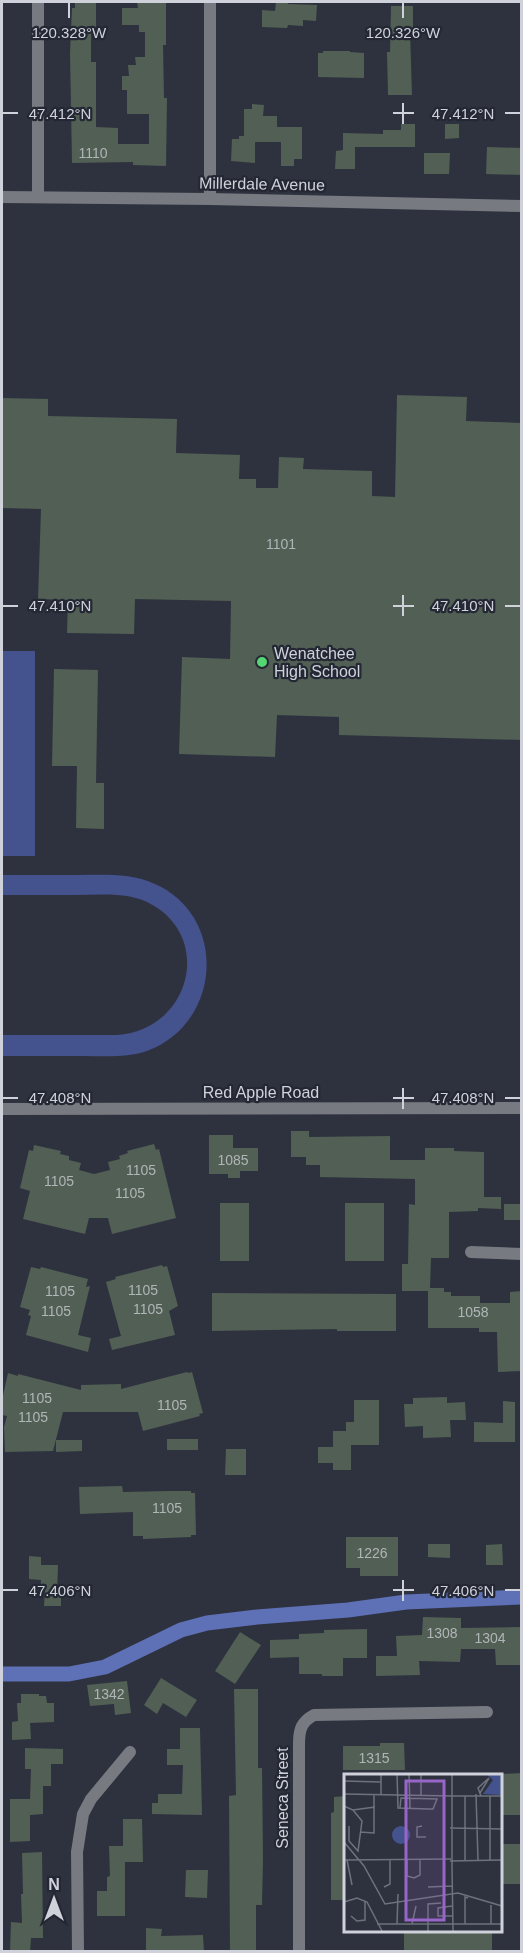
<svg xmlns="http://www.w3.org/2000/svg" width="523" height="1953" viewBox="0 0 523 1953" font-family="Helvetica,sans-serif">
<rect width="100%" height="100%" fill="#2e323e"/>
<!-- green -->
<path fill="#44528d" d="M2,651H35V856H2Z
M2,875C27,875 53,875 79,875C105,875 131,873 155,884C229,917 221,1024 147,1051C127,1058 104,1056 84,1056C56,1056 29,1056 2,1056V1035H117C191,1030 215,935 147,902C125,892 99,895 75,895C50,895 26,895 2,895Z"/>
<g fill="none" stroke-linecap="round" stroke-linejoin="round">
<!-- canal -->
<path stroke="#5e70b6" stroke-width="15" d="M2,1674H69L105,1667L181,1630L207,1623L257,1617L348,1610L406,1602L522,1597"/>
</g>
<!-- building -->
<path fill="#525f54" d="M75,2H96V34H91V62H96V127L118,128V144H149V114H127V90H122V76H129L128,65H136L135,57H145V32H139V25H122V8H138L137,2H166V45H163L164,98H167L166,166L133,165V162L72,163L70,53L72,8H75Z
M276,2H288V4L317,5L316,21L303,20V26L288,25L287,28L262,27V10L275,11Z
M391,6H413V31H410L412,95H388L387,52H390Z
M323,51H350V52L364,53V78L318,77V53H323Z
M252,104L264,105L263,116H277V127H302V159H294V166H281V142H255V163L231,161L232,139H239V136H244V109H252Z
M401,124H415V147H355V169H335L336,151L343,150V133L383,134V130H401Z
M445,124H459V138L445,139Z
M487,147L522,148V175L486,174Z
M424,153H450L449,174H424Z
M397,395L467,397L466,421L522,423V740L339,735V717L277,715L275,757L179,754L182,657L230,659L231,601L135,599L134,634L67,633L68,600L38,599L41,509L2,508V398L48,399V416L177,419L176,453L240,455L239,479H256V488H278L279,457L304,458L303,469L372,471V496L395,497Z
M54,669L98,670L96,783H104V829L76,828L77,766H52Z
M291,1131H309V1137L390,1136V1160H425V1148H454V1151L484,1152V1197H501V1209L478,1208V1211L449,1212V1258H431L430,1288H444V1292H451V1296H480V1303H510V1292L522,1291V1371L498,1372L497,1332H479V1328H428V1291H402V1264H408L409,1204L415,1205V1179L320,1177V1165H306V1157H291Z
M209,1135H233V1148H258V1171H240V1178H228V1174H209Z
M154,1144L156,1150L159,1149L176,1218L112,1234L108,1218H89L85,1234L23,1219L30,1191L20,1188L29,1150L33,1151L34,1145L61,1151L60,1154L69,1156V1160L81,1163L79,1170L94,1174L110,1170L108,1162L120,1159L119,1156L128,1153L127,1151Z
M220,1203H249V1261H220Z
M345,1203H384V1261H345Z
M504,1204H522V1220H504Z
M162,1265L163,1267L167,1266L178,1306L169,1311L175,1335L112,1350L109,1339L121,1336L106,1282L116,1279L115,1277Z
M31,1267L40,1269L41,1267L88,1279L86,1287L90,1286L78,1335L91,1338L88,1352L26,1335L31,1316L28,1315L30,1310L20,1307Z
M212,1293L396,1294V1331H337V1329L212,1331Z
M187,1372L188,1373L192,1372L203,1413L199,1414L200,1416L143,1431L138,1412H63L53,1451L5,1452L4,1427L7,1416L2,1415V1400L8,1373L18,1376V1374L81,1390V1385L121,1384V1389Z
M447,1397V1403L465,1402L466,1420H450L451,1437L423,1438V1426L405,1427L404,1404H413V1398Z
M354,1400H379V1445H351V1470H333V1463H318V1447H333V1431H346V1422H354Z
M503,1401L515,1402V1442H474V1422L503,1423Z
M167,1439H198V1450H167Z
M56,1440H82V1451L56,1452Z
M226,1449H246V1475H225Z
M122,1486L123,1492L169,1491H191V1493H195L196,1535H191V1537L143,1539V1536H133V1512L80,1514L79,1487Z
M346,1537H398V1576H360V1568H346Z
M428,1544H450V1558L428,1557Z
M502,1544L503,1565H486V1545Z
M29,1556L41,1557V1565H58L57,1594H61V1606H44L45,1591H40L41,1580L29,1579Z
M423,1617L461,1618V1628L522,1627V1665H496L495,1649H461L460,1662L419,1661L420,1675L376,1676V1656H397L396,1636L422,1635Z
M367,1629V1658H343V1676H322V1674H299V1657L270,1658V1640L299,1639V1634L324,1633V1630Z
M240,1632L261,1645L235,1684L215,1671Z
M161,1678L197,1700L186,1717L163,1703L157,1714L144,1705Z
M127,1681L131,1713L115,1715L114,1704L90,1706L87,1685Z
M234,1689H258V1768H262L263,1859L262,1905H256V1952H230L229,1796L236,1795Z
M21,1694H39V1696H46L47,1703H54V1722L30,1723L31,1739L12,1740V1722L18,1721L17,1703H21Z
M180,1728H200L202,1815L152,1814V1803H158V1794H182L183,1765H167V1749H180Z
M380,1743H404L405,1770H343V1746H380Z
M25,1748L63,1749V1764H51V1786H43V1814L30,1815V1841L10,1842V1799H30L31,1769H25Z
M522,1773V1815H501V1774Z
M346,1796V1900H331V1813L334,1812V1797Z
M123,1819H142L143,1862H125V1916H97V1891H107V1877L110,1876L109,1846H123Z
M501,1844H522V1884H501Z
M42,1852L43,1938H31L30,1952H10L11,1922L22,1923L21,1894H23L22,1853Z
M186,1870H208L207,1898L185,1897Z
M146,1928L162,1929L161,1936L203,1935L204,1952H146Z
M492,1931V1952H404V1933Z"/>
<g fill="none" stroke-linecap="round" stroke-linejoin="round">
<!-- minor -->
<path stroke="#777a80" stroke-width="12" d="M38,2V197
M210,2V199
M471,1252L522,1254
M78,1952L77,1852L83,1814L91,1799L130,1752
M299,1952V1744C299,1730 301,1722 314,1715L487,1712"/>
<!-- tertiary -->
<path stroke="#777a80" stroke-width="12" d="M2,197L210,199L522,206
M2,1109L522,1108"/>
</g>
<!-- ticks -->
<path fill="none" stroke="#cfd2da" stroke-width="2" d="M69,3V18M403,3V18M403,103V124M3,113H18M393,113H414M505,113H520M403,595V616M3,606H18M393,606H414M505,606H520M403,1088V1109M3,1098H18M393,1098H414M505,1098H520M403,1580V1601M3,1590H18M393,1590H414M505,1590H520"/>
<!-- markers -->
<circle fill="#54d672" stroke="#242834" stroke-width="2" cx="262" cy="662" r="6"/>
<g text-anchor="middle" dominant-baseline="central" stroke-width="4.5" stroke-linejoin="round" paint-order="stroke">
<!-- number labels -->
<g font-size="14" fill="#b0b5b8">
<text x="93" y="153">1110</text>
<text x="281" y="544">1101</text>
<text x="233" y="1160">1085</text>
<text x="141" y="1170">1105</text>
<text x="59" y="1181">1105</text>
<text x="130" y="1193">1105</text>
<text x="143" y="1290">1105</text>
<text x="60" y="1291">1105</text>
<text x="148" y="1309">1105</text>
<text x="56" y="1311">1105</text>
<text x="473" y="1312">1058</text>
<text x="37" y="1398">1105</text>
<text x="172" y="1405">1105</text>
<text x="33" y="1417">1105</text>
<text x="167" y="1508">1105</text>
<text x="372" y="1553">1226</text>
<text x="442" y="1633">1308</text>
<text x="490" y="1638">1304</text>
<text x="109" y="1694">1342</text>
<text x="374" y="1758">1315</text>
</g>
<!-- street labels -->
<g font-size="16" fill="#cfd2da" stroke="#242834">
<text transform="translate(262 184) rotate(1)">Millerdale Avenue</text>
<text x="261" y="1092">Red Apple Road</text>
<text transform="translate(282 1798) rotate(-90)">Seneca Street</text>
</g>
<!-- poi labels -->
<g font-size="16" fill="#cfd2da" stroke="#242834" text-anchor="start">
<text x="274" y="653">Wenatchee<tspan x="274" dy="18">High School</tspan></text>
</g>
</g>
<!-- overview -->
<g transform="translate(344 1774)">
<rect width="158" height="158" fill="#2e323e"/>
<path d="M142,0H157V21L139,20L149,6ZM48 61a9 9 0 1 1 18 0a9 9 0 1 1-18 0Z" fill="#44528d"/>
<path fill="none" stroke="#6e727c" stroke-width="1.5" d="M37,0V21M53,0L54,34L84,35H89L93,25L57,24L56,34M65,0L66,34M77,0V21M108,0V22H158M0,7L37,8M136,19L145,4L134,14L137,22M0,20L108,22V91M132,20L134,86M121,22V86M146,22V86M0,32L9,36L18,47L14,77L5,67V52M9,36L31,33M78,52L73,53V63H82M106,54L158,55M16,58L30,59V20M0,68L20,92L41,130L114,119L158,132M0,86L107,85M3,86L8,111M63,86V102L70,104L76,101V86M106,87L158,86M108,91L109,157M40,113L46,110V86M84,113L108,112M0,128L13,124L23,128L38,157M147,131V150M108,132L94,134V142H108M7,142L13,147L21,146V127M33,150H158M53,150L54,120M68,150L72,132M121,150V123L124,124M84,157V130L97,129"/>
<path fill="#9866c8" fill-opacity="0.15" stroke="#9866c8" stroke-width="3" d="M62,7H100V146H62Z"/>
<rect width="158" height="158" fill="none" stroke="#cfd2da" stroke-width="3"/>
</g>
<g font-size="15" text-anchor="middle" fill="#cfd2da" stroke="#242834" stroke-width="4.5" stroke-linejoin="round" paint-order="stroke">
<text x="69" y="38">120.328°W</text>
<text x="403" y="38">120.326°W</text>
<text x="60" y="119">47.412°N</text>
<text x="463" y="119">47.412°N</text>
<text x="60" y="611">47.410°N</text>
<text x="463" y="611">47.410°N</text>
<text x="60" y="1103">47.408°N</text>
<text x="463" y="1103">47.408°N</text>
<text x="60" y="1596">47.406°N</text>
<text x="463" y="1596">47.406°N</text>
</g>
<!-- border -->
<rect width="523" height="1953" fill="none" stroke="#cfd2da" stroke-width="6"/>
<!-- north arrow -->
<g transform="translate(54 1899)" stroke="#242834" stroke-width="4.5" paint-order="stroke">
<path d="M0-4.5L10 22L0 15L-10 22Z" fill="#cfd2da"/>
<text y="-9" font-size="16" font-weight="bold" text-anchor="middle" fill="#cfd2da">N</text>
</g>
</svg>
